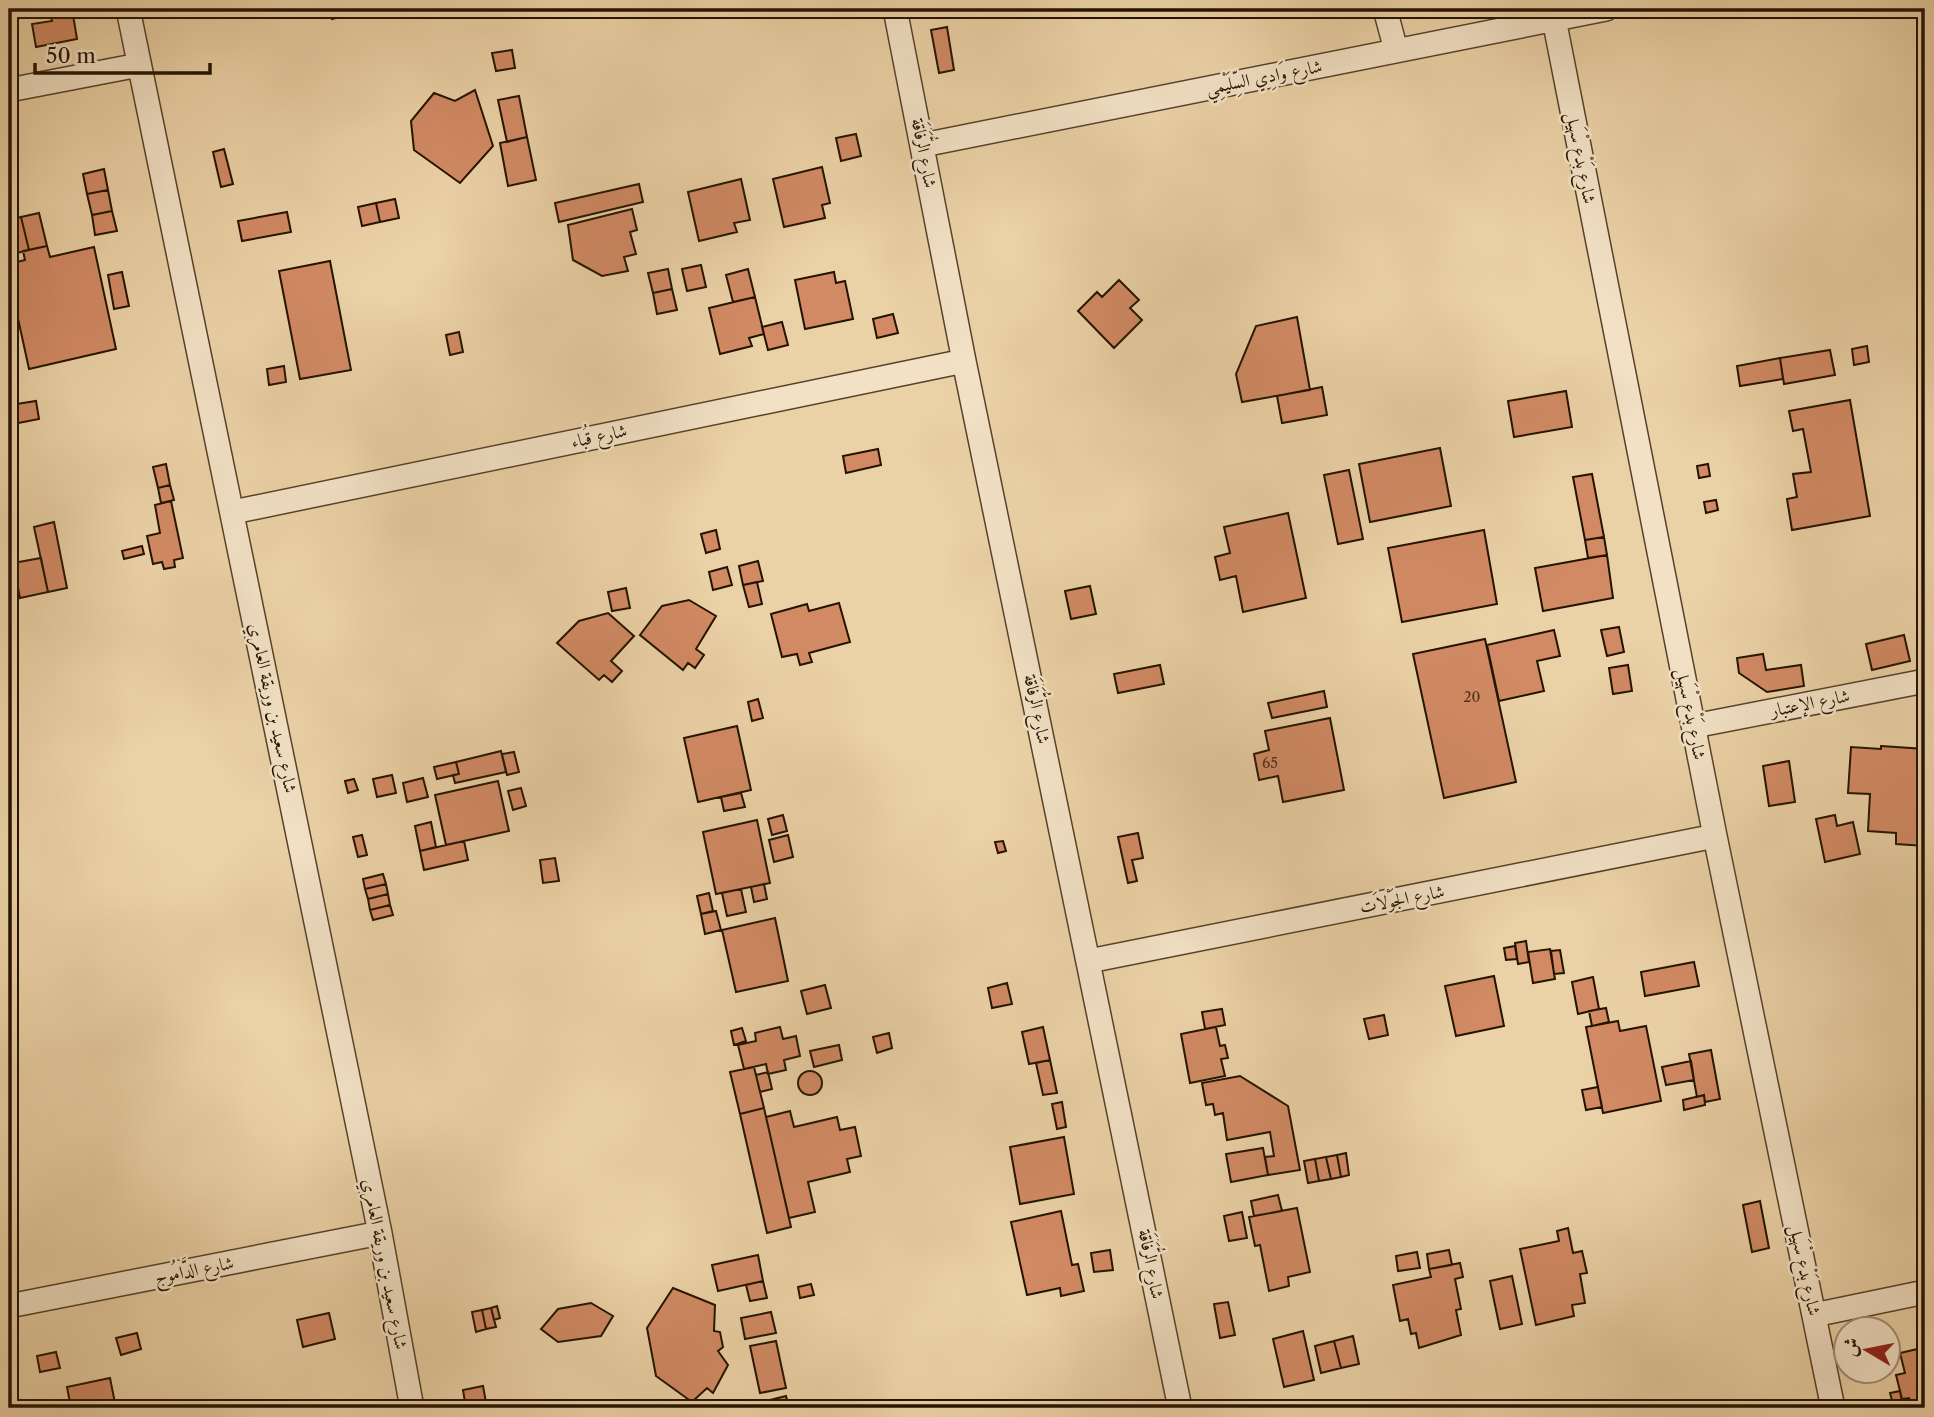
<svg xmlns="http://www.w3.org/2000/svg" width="1934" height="1417" viewBox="0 0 1934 1417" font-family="'Libre Caslon Text',Amiri,serif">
<rect width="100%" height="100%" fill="#ebd1a6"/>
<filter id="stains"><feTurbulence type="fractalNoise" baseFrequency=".00286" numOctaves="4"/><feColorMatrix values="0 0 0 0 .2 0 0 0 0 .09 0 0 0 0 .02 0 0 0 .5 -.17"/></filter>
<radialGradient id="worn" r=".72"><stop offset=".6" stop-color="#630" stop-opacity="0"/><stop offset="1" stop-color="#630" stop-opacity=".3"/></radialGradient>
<!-- building -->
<path fill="#d18a64" stroke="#241300" stroke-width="2" d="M49,9H72L77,39L36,47L32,24L52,21Z
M329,9H364V11L332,19Z
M947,27L954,70L939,73L931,30Z
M512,50L515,68L496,71L492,53Z
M475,90L493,146L460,183L414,150L411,121L434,93L455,101Z
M519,96L527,137L507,142L498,100Z
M856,134L861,156L841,161L836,138Z
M527,137L536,180L508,186L500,143Z
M224,149L233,184L221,187L213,152Z
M822,167L830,203L822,205L825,218L784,227L773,179Z
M104,169L108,190L87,194L83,174Z
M741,179L750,220L734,223L737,232L699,241L688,192Z
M639,184L643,202L559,222L555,203Z
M108,190L112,211L92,215L87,194Z
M395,199L399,218L380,222L376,203Z
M376,203L380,222L362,226L358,207Z
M632,209L637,230L630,232L636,254L624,257L628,271L602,276L573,260L568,225Z
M112,211L117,231L95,235L92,215Z
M287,212L291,232L242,241L238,221Z
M39,213L47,246L29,250L21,217Z
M21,217L29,250L9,255V220Z
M47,246L50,257L94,247L116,349L29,369L17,314L9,316V264L25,260L23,251Z
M330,261L351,370L300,379L279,271Z
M701,265L706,287L687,291L682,269Z
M668,269L672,289L653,293L648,273Z
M748,269L755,297L733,302L726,275Z
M122,272L129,306L114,309L108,275Z
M834,272L836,283L845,281L853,319L805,329L795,280Z
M1119,280L1139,300L1130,308L1142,320L1114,348L1078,311L1097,292L1102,297Z
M672,289L677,310L657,314L653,293Z
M755,297L764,334L749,338L752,346L720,354L709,308Z
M893,314L898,333L877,338L873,319Z
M1297,317L1310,390L1242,402L1236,374L1256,326Z
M782,322L788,345L768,350L762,327Z
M459,332L463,352L450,355L446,335Z
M1867,346L1869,362L1854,365L1852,349Z
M1830,350L1835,375L1784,384L1780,358Z
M9,357H11L16,377L9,378Z
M1780,358L1783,379L1740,386L1737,366Z
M284,366L286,382L269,385L267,369Z
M1322,387L1327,415L1282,423L1277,396Z
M1566,391L1572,427L1514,437L1508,401Z
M1850,400L1870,516L1792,530L1787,499L1797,497L1793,474L1811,472L1803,429L1793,431L1789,411Z
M36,401L39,419L13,424L10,405Z
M1440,448L1451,506L1370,522L1359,464Z
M878,449L881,465L846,473L843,456Z
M166,464L170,485L158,488L153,467Z
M1708,464L1710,476L1699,478L1697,466Z
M1349,470L1363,539L1338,544L1324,475Z
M1592,474L1604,537L1585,540L1573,477Z
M170,485L174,500L161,503L158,488Z
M1716,500L1718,510L1706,513L1704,502Z
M171,501L183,558L174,560L175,567L164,569L162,562L153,564L147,536L160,533L155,505Z
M1288,513L1306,598L1243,612L1236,576L1220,580L1215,557L1230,553L1224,527Z
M54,522L67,588L48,592L34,527Z
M716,530L720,549L706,553L701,534Z
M1484,530L1497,604L1402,622L1388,548Z
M1604,537L1607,555L1588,558L1585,540Z
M142,546L144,554L124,559L122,551Z
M9,547L20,598L9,600Z
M1607,555L1613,598L1543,611L1535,568Z
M41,558L48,592L20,598L13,563Z
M758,561L763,581L743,585L739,566Z
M727,567L732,585L713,590L709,572Z
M757,582L762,604L749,607L743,585Z
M1090,586L1096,614L1071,619L1065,591Z
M626,588L630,608L612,611L608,592Z
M689,600L716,616L696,649L704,655L695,668L688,663L683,670L640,635L662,606Z
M839,603L850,642L809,653L812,662L800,665L797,654L782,657L771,614L807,604L809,611Z
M608,613L634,636L611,661L622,671L612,682L604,675L599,680L557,643L579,621Z
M1619,627L1624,652L1607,656L1601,630Z
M1554,630L1560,656L1537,661L1544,691L1499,701L1487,645Z
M1904,635L1910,661L1872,670L1866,644Z
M1485,639L1516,782L1444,798L1413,654Z
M1763,654L1766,670L1801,665L1804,686L1767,692L1739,673L1737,658Z
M1160,665L1164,684L1118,693L1114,674Z
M1628,665L1632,691L1613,694L1609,668Z
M1324,691L1327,707L1272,718L1268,703Z
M758,699L763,718L752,721L748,702Z
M1330,718L1344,790L1283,802L1278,776L1259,780L1254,754L1269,750L1265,731Z
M737,726L751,790L698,802L684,738Z
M1881,746L1925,749V846L1896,844V833L1868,831L1870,794L1848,793L1851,747L1881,749Z
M501,751L506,772L455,783L453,775L459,774L456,762Z
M514,752L519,772L507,775L502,754Z
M1789,761L1795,802L1769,806L1763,766Z
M456,762L459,774L437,779L434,767Z
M392,775L396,793L377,797L373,779Z
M423,778L428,797L407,802L403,783Z
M354,779L358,790L348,793L345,781Z
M498,781L509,831L446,845L435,795Z
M521,788L526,806L513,810L508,791Z
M741,793L745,807L724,811L721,797Z
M783,815L787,831L772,835L768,819Z
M1835,815L1837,826L1853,822L1860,854L1825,862L1816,819Z
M757,820L770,883L716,894L703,832Z
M431,822L436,847L420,851L415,826Z
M1138,833L1143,858L1132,860L1137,881L1128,883L1118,837Z
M362,835L367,855L358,857L353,837Z
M788,835L793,857L774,862L769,840Z
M464,841L468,860L424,870L420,851Z
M1003,841L1006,851L998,853L995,842Z
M555,858L559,881L543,883L540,860Z
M383,874L386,884L365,889L363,879Z
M386,884L388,894L368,899L365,889Z
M764,884L767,899L754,902L751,887Z
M741,889L746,912L727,916L722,893Z
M709,893L713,911L701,914L697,896Z
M388,894L390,905L370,910L368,899Z
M390,905L393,915L373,920L370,910Z
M716,911L721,930L705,934L701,914Z
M775,918L788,981L736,992L722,930Z
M1526,941L1529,962L1518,964L1515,943Z
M1515,946L1517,959L1506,960L1504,948Z
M1550,949L1555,979L1533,983L1528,952Z
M1560,950L1564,973L1554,974L1551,951Z
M1694,962L1699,986L1645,996L1641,972Z
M1494,976L1504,1026L1456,1036L1445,986Z
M1593,977L1599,1009L1578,1014L1572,982Z
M1007,983L1012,1004L992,1008L988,988Z
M825,985L831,1008L807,1014L801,991Z
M1606,1008L1609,1022L1592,1026L1589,1011Z
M1222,1009L1225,1025L1205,1029L1202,1012Z
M1384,1015L1388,1035L1369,1039L1364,1019Z
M1618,1021L1620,1031L1646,1026L1661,1101L1603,1113L1586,1027Z
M780,1027L783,1039L796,1036L800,1056L784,1060L786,1070L768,1074L766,1064L744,1069L738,1045L756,1041L755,1033Z
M1043,1027L1050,1060L1029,1064L1022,1032Z
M1216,1027L1220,1046L1225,1045L1228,1058L1221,1059L1225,1076L1190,1083L1181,1034Z
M742,1028L746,1041L734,1045L731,1031Z
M889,1033L892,1048L877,1053L873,1037Z
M839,1045L842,1060L814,1067L810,1051Z
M1711,1050L1720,1099L1705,1102L1704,1095L1697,1097L1689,1054Z
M1050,1060L1057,1093L1043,1095L1036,1063Z
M1691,1061L1694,1080L1666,1085L1662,1067Z
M754,1067L764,1108L740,1114L730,1072Z
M798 1083a12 12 0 1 1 24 0a12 12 0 1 1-24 0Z
M768,1072L772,1089L760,1092L756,1075Z
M1240,1076L1288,1106L1300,1170L1268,1175L1265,1157L1274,1156L1270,1132L1227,1140L1223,1113L1215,1115L1213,1104L1206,1105L1202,1083Z
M1598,1087L1602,1107L1586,1110L1582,1090Z
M1704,1095L1705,1105L1684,1110L1683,1100Z
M1062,1102L1066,1127L1057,1129L1052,1104Z
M764,1108L791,1227L767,1233L740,1114Z
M790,1111L794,1127L837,1117L840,1130L855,1127L861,1156L847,1159L850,1172L808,1182L815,1212L789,1218L766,1117Z
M1064,1137L1074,1194L1020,1204L1010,1147Z
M1263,1148L1268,1175L1231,1182L1226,1154Z
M1346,1153L1349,1175L1341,1177L1337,1155Z
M1337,1155L1341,1177L1331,1179L1326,1157Z
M1326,1157L1331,1179L1319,1181L1315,1159Z
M1315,1159L1319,1181L1308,1183L1304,1161Z
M1278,1195L1282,1211L1254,1216L1251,1201Z
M1760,1201L1769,1248L1752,1252L1743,1205Z
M1297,1208L1310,1272L1288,1277L1289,1286L1269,1291L1260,1245L1255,1246L1249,1217Z
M1061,1211L1072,1265L1078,1264L1084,1291L1061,1296L1060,1288L1027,1295L1011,1222Z
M1242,1212L1247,1238L1229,1241L1224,1216Z
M1568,1228L1573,1253L1582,1251L1587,1273L1580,1274L1585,1303L1572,1305L1574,1316L1536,1325L1520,1249L1559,1241L1557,1231Z
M1110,1250L1113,1270L1094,1272L1091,1253Z
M1449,1250L1452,1265L1429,1269L1427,1254Z
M1417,1252L1420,1268L1398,1271L1396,1256Z
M758,1255L763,1281L718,1291L712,1265Z
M1460,1263L1463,1277L1455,1279L1461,1309L1456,1310L1461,1335L1419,1348L1416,1333L1411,1334L1408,1319L1400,1321L1393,1285L1431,1277L1429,1269Z
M1512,1276L1522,1324L1500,1329L1490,1281Z
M763,1281L767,1298L750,1301L746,1285Z
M811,1284L814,1295L800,1298L798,1287Z
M673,1288L715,1305L714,1331L720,1332L723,1347L718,1351L728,1365L713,1393L707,1388L692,1402L656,1376L647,1328Z
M1228,1302L1235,1335L1220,1338L1214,1304Z
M591,1303L613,1316L601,1336L558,1342L541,1329L558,1309Z
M497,1306L500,1318L494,1320L491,1308Z
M491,1308L496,1327L486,1329L482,1310Z
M482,1310L486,1329L476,1332L472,1312Z
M771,1312L776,1333L745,1339L741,1318Z
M329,1313L335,1339L303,1347L297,1320Z
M1303,1331L1314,1380L1284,1387L1273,1339Z
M137,1333L141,1349L121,1355L116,1338Z
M1353,1336L1359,1364L1341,1368L1334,1341Z
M776,1341L786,1388L760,1393L750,1346Z
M1334,1341L1341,1368L1321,1373L1315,1346Z
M1922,1348L1925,1353V1408H1911L1909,1398L1902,1399L1896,1375L1905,1373L1900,1353Z
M56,1352L60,1368L40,1372L37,1356Z
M110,1378L116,1408H71L67,1387Z
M483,1386L487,1408H466L463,1390Z
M1900,1391L1902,1402L1893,1404L1890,1393Z
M786,1396L789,1408H768L766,1401Z"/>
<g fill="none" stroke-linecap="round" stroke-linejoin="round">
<defs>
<path id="minor" d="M128,9L380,1233L412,1408
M895,9L964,361L1180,1408
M1385,9L1396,50
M1554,19L1715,836L1833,1408
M9,90L139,65
M923,145L1606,9
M233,512L964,361
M1694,726L1925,681
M1089,961L1715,836
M9,1306L380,1233
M1814,1315L1925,1292"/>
</defs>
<!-- minor casing -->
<use href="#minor" stroke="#56422a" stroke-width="26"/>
<!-- minor -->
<use href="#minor" stroke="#f2e1c5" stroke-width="23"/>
</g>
<g text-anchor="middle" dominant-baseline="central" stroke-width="5" stroke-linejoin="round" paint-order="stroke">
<!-- number labels -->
<g font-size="14" fill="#4f3119">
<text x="1472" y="697">20</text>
<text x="1270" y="763">65</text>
</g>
<!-- street labels -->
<g font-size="18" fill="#241300" stroke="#f2e1c5">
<text transform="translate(1264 77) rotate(-11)">شارع وَادِي السِّلَيْمِي</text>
<text transform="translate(924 153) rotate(79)">شارع الرُّفَاقَة</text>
<text transform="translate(1581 158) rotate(79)">شارع بَدْع سْهَيل</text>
<text transform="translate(599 436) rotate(-12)">شارع قُباء</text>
<text transform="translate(1810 703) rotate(-11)">شارع الإعتبار</text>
<text transform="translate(273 708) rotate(78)">شارع سعيد بن وريقة العامري</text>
<text transform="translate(1037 709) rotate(78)">شارع الرُّفَاقَة</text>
<text transform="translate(1691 714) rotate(79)">شارع بَدْع سْهَيل</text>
<text transform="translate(1402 899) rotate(-11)">شارع الجَوْلاَت</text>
<text transform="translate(385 1264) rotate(79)">شارع سعيد بن وريقة العامري</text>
<text transform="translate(1151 1264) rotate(79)">شارع الرُّفَاقَة</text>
<text transform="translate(194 1270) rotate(-11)">شارع الدَّامُوج</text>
<text transform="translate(1805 1270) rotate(78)">شارع بَدْع سْهَيل</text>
</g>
</g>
<!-- margin -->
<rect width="1934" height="1417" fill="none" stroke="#ebd1a6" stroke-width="35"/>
<rect x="10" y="10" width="1913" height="1396" fill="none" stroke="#241300" stroke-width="3.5"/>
<rect x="18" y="18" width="1899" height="1382" fill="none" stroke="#241300" stroke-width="2"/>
<!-- north arrow -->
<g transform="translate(1867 1350) rotate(280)"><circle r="33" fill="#f2e1c5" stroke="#a08f76" stroke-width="2"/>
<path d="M0-5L12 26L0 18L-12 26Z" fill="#8f2418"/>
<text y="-10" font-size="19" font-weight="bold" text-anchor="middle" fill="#241300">ش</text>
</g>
<!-- scale -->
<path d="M35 63v10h175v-10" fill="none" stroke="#241300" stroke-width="3.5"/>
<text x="46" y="63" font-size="21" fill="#241300" stroke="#f2e1c5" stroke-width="5" paint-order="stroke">50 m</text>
<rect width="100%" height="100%" filter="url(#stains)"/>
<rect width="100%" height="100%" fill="url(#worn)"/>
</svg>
